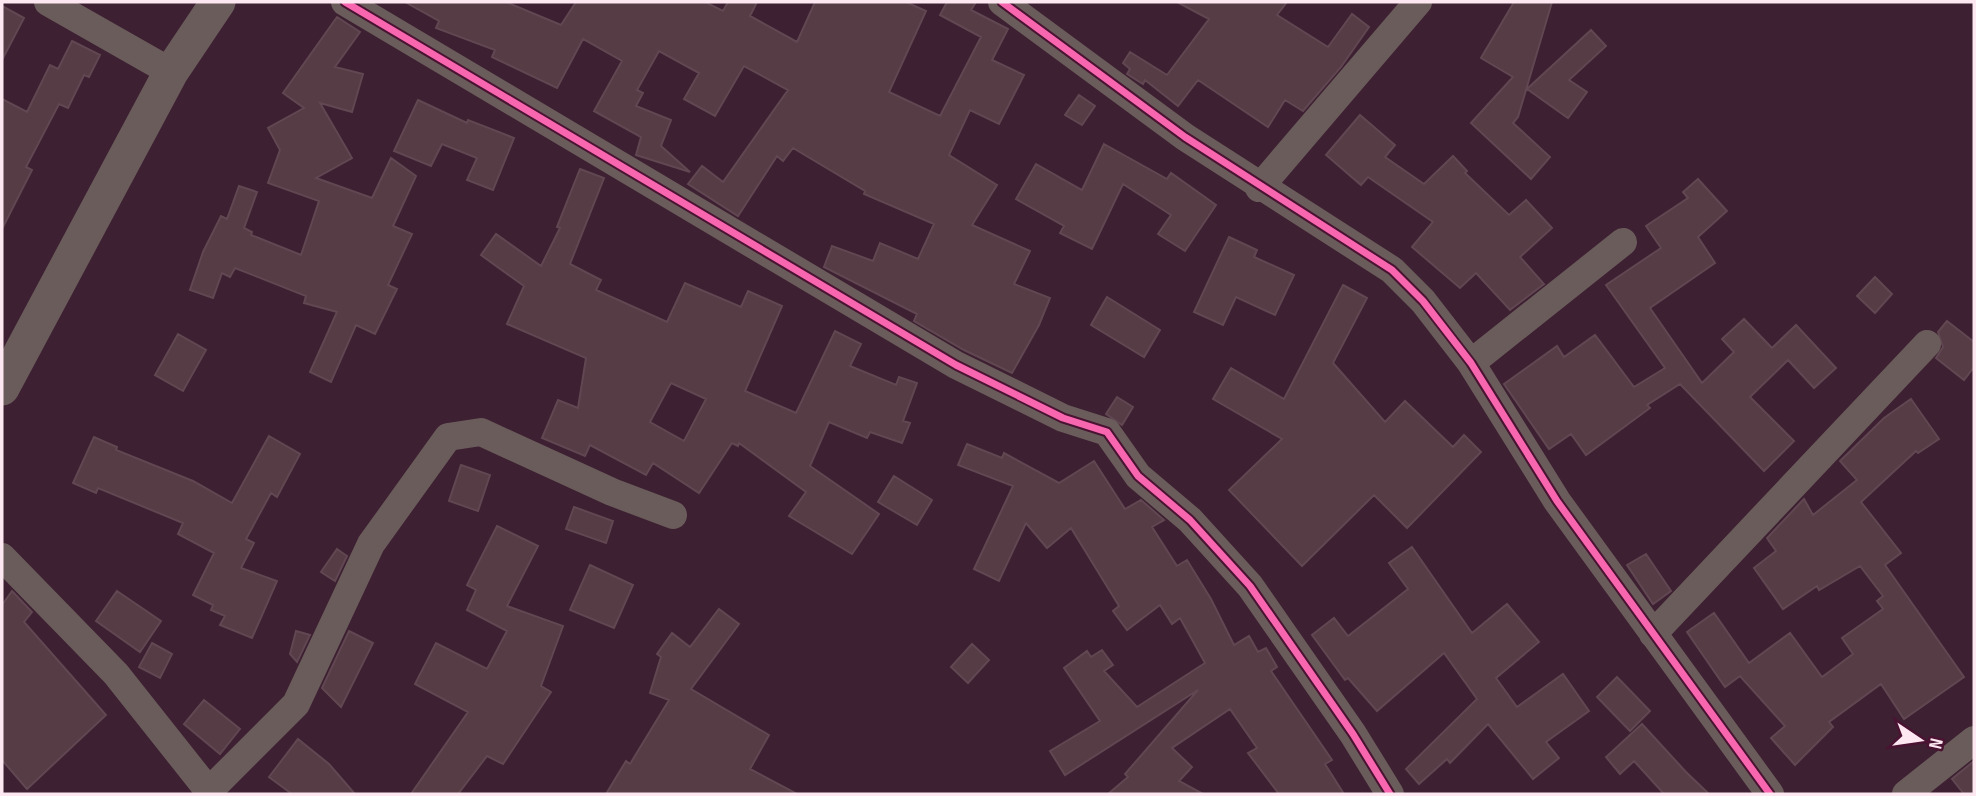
<svg xmlns="http://www.w3.org/2000/svg" width="1976" height="796" viewBox="0 0 1976 796" font-family="'Sofia Sans Condensed',sans-serif">
<rect width="100%" height="100%" fill="#3d2031"/>
<!-- building -->
<path fill="#553c45" stroke="#614751" stroke-width="2" fill-rule="evenodd" d="M405,2H506L561,25L576,2H705L723,11L728,2H757L750,16L797,42L815,2H906L926,11L889,92L940,116L981,37L940,15L947,2H976L971,10L1008,29L992,60L1024,75L999,124L970,110L949,155L997,185L972,225L1030,251L1014,284L1050,298L1039,325L1012,373L964,350L914,321L917,314L824,267L832,246L873,261L880,243L918,259L934,224L864,194L865,191L793,148L783,161L777,156L738,216L688,184L702,166L723,182L788,90L744,66L715,116L684,99L699,73L659,51L637,90L643,93L636,106L671,120L661,146L690,172L636,155L641,137L594,111L622,61L583,39L557,88L492,57L495,50L436,28L439,21Z
M1177,2H1287L1277,15L1328,47L1352,14L1369,27L1341,67L1303,111L1285,100L1268,127L1198,80L1178,106L1145,80L1143,84L1127,74L1130,69L1123,63L1130,52L1167,75L1209,19Z
M1514,2H1552L1518,117L1513,123L1550,157L1531,179L1471,123L1513,77L1481,58Z
M2,6L24,18L2,60Z
M337,17L360,32L335,67L363,74L352,112L320,103L352,158L316,178L372,198L391,158L416,176L393,226L412,234L388,285L397,289L375,334L356,325L331,382L310,372L337,312L304,303L306,296L235,268L230,277L222,273L213,298L190,290L203,252L221,216L227,219L239,186L257,192L244,228L252,232L251,235L301,255L319,201L268,183L280,150L268,128L304,108L283,93Z
M1591,30L1606,46L1569,80L1587,92L1568,118L1527,89Z
M72,41L100,55L89,77L84,75L68,108L59,104L26,167L32,170L2,229V99L27,112L50,65L58,69Z
M1079,95L1095,106L1082,125L1065,115Z
M418,100L467,123L468,120L514,138L493,190L467,180L477,158L442,144L431,166L394,151Z
M1360,115L1395,145L1385,157L1424,184L1453,156L1467,171L1465,173L1509,215L1526,200L1552,228L1520,257L1544,284L1510,310L1476,273L1460,288L1412,247L1433,222L1368,177L1361,185L1326,155Z
M1104,144L1167,179L1171,173L1216,205L1185,251L1158,234L1171,215L1123,184L1092,249L1060,233L1064,226L1016,199L1036,164L1082,190Z
M580,169L604,178L570,264L601,280L596,290L667,322L685,283L741,307L748,291L782,306L745,391L796,413L835,331L861,344L850,366L896,385L899,377L917,383L903,421L910,423L902,443L870,432L867,438L829,422L810,466L879,514L852,554L789,516L806,492L739,443L738,446L732,443L699,493L653,463L646,475L590,445L585,456L542,438L558,400L578,408L586,358L507,324L524,286L481,255L496,234L541,266L560,228L557,227ZM671,383L706,399L684,441L650,422Z
M1698,179L1727,211L1698,237L1715,263L1650,308L1702,383L1734,352L1722,339L1744,319L1772,348L1796,325L1836,368L1814,388L1788,360L1750,397L1794,441L1764,471L1680,384L1647,405L1650,408L1586,455L1571,434L1549,449L1504,384L1557,346L1564,357L1595,335L1634,387L1665,368L1606,285L1661,248L1646,226L1688,198L1683,192Z
M1229,237L1257,250L1254,257L1294,275L1275,315L1236,297L1223,325L1194,312Z
M1875,277L1892,294L1875,313L1857,296Z
M1343,285L1367,298L1333,363L1385,422L1405,401L1453,447L1464,435L1481,452L1407,528L1374,495L1302,566L1229,490L1282,439L1213,399L1231,368L1284,399Z
M1107,297L1160,330L1144,357L1091,325Z
M1947,321L1974,342V367L1964,380L1936,358L1943,347L1938,332Z
M178,334L206,350L183,391L155,375Z
M1117,397L1133,407L1122,425L1106,414Z
M1911,399L1939,439L1918,453L1916,451L1861,502L1901,553L1885,565L1964,677L1904,719L1881,684L1829,722L1833,727L1795,765L1771,738L1785,726L1740,676L1725,687L1687,632L1714,613L1749,663L1790,633L1822,677L1853,654L1842,638L1883,609L1877,601L1883,596L1860,566L1819,590L1817,586L1783,609L1754,568L1776,551L1767,538L1804,499L1813,515L1857,480L1840,461L1884,418Z
M269,436L300,454L277,497L271,493L246,539L254,543L241,568L277,581L252,638L220,625L225,616L211,610L213,605L193,595L214,553L178,534L183,523L98,488L96,493L73,483L94,437L117,447L116,450L193,481L232,503Z
M967,444L1002,458L1004,453L1059,483L1094,461L1125,509L1141,500L1164,520L1152,527L1177,566L1187,560L1211,599L1234,645L1249,636L1258,652L1266,648L1277,667L1271,671L1332,760L1325,764L1344,794H1279L1248,753L1257,748L1230,709L1172,748L1192,767L1179,781L1203,794H1108L1128,777L1125,774L1198,690L1065,775L1050,751L1100,721L1064,668L1087,651L1091,657L1102,650L1113,665L1104,671L1137,707L1205,663L1180,618L1172,624L1160,605L1127,630L1113,611L1119,606L1071,528L1047,548L1026,523L999,581L974,569L1013,486L958,465Z
M461,465L490,475L478,511L449,501Z
M894,476L932,500L917,525L878,502Z
M574,507L613,521L606,543L566,529Z
M497,526L538,546L507,606L563,626L541,686L551,692L503,764L487,756L458,794H411L468,712L415,684L436,643L487,669L507,631L467,610L476,590L467,585Z
M1412,547L1472,633L1507,604L1539,642L1496,678L1517,707L1563,674L1589,711L1546,742L1559,758L1533,779L1488,724L1450,763L1447,759L1419,784L1406,769L1477,699L1444,653L1377,711L1348,678L1345,680L1312,635L1334,618L1348,636L1408,589L1389,563Z
M337,549L347,556L335,581L321,572Z
M1646,554L1671,591L1653,604L1627,565Z
M590,565L633,585L614,628L570,610Z
M12,591L32,612L24,622L106,715L27,789L2,760V605Z
M117,591L161,621L140,652L96,621Z
M719,609L739,624L691,689L769,735L750,769L797,794H606L626,761L630,764L669,700L650,693L661,657L657,654L672,633L690,647Z
M296,631L310,635L297,662L290,654Z
M349,631L373,643L341,707L322,688Z
M152,643L172,654L160,678L139,667Z
M972,644L989,660L968,683L951,667Z
M1617,677L1650,711L1630,731L1597,697Z
M204,700L240,729L220,754L184,724Z
M1642,724L1686,772L1709,794H1664L1634,761L1620,774L1606,757Z
M298,739L329,764L355,794H292L269,777Z
M1974,761V794H1964L1952,779Z"/>
<g fill="none" stroke-linecap="round" stroke-linejoin="round">
<!-- minor -->
<path stroke="#6b5c5c" stroke-width="28" d="M48,2L171,72
M345,2L956,365L1063,418L1107,432L1138,476L1190,520L1250,586L1353,734L1390,794
M1002,2L1185,137L1392,270L1423,301L1471,363L1557,501L1770,794
M1259,188L1418,2
M1471,363L1623,242
M2,557L116,674L208,790
M1653,634L1927,344
M206,794L296,704L371,544L448,437L481,432L612,492L673,515
M1906,794L1974,740"/>
<!-- tertiary -->
<path stroke="#6b5c5c" stroke-width="35" d="M2,388L171,72L218,2"/>
<defs>
<path id="cycleway" d="M345,2L956,365L1063,418L1107,432L1138,476L1190,520L1250,586L1353,734L1390,794
M1002,2L1185,137L1392,270L1423,301L1471,363L1557,501L1770,794"/>
</defs>
<!-- cycleway casing -->
<use href="#cycleway" stroke="#4a1332" stroke-width="11"/>
<!-- cycleway -->
<use href="#cycleway" stroke="#f766af" stroke-width="7"/>
</g>
<!-- border -->
<rect width="1976" height="796" fill="none" stroke="#fde7f1" stroke-width="7"/>
<!-- north arrow -->
<g transform="translate(1920 740) rotate(103)" stroke="#4a1332" stroke-width="5" paint-order="stroke">
<path d="M0-5L12 26L0 18L-12 26Z" fill="#fde7f1"/>
<text y="-10" font-size="19" font-weight="bold" text-anchor="middle" fill="#fde7f1">N</text>
</g>
</svg>
